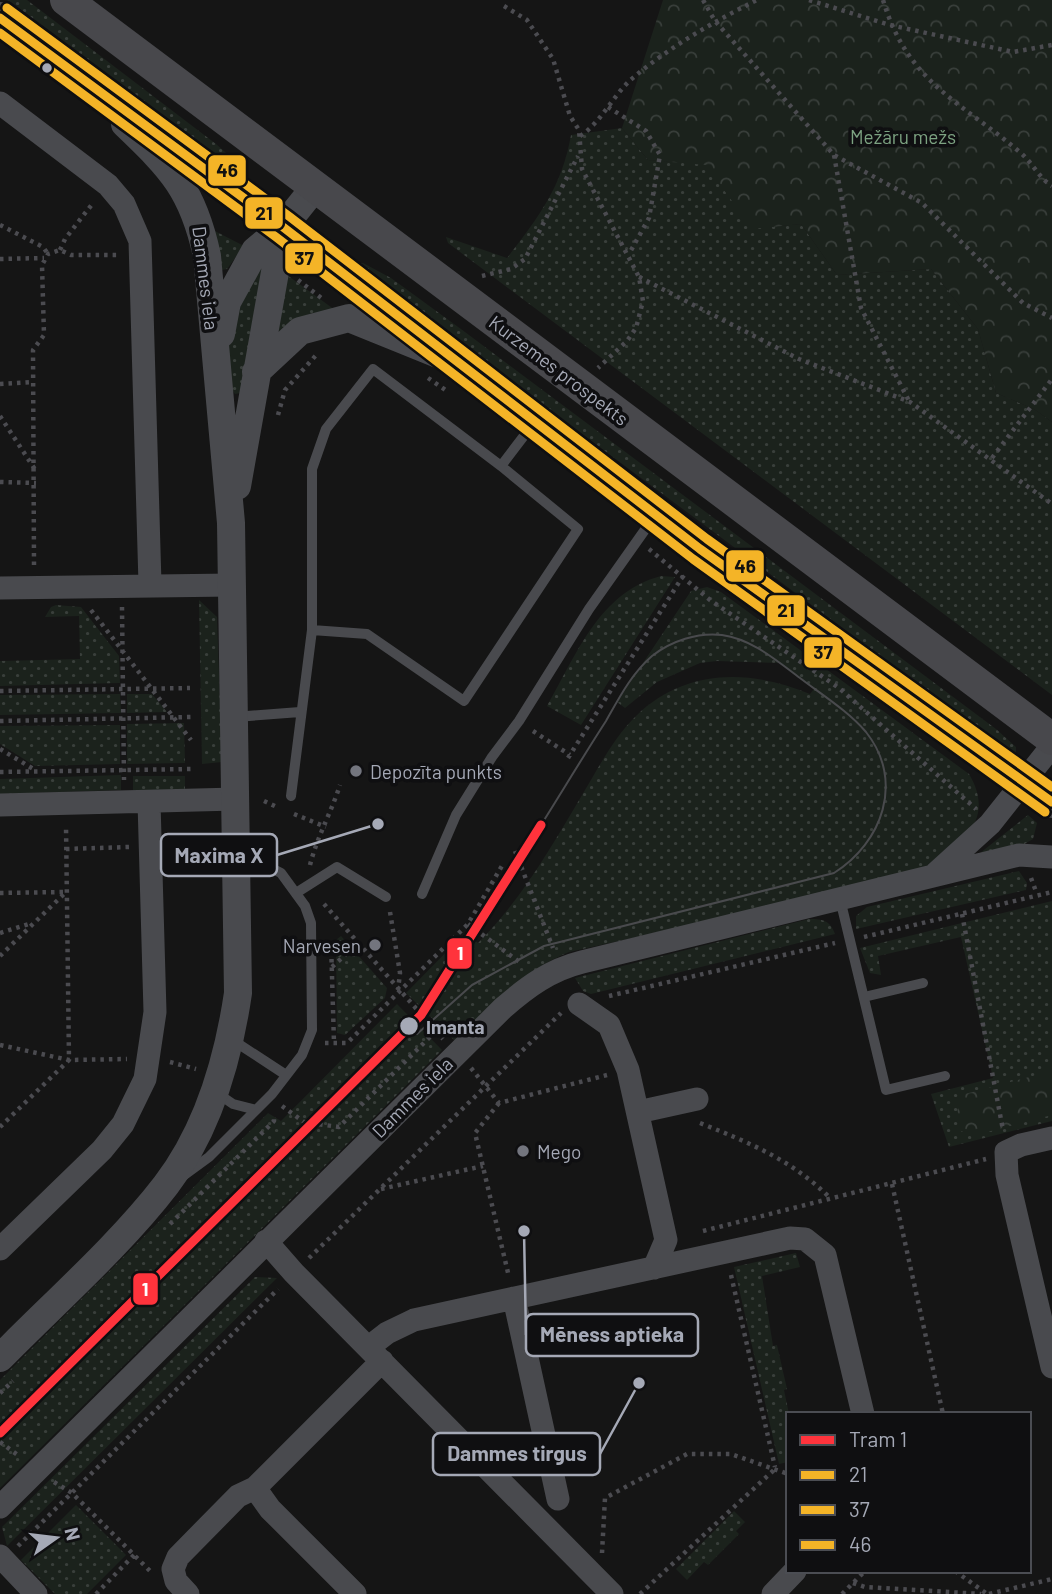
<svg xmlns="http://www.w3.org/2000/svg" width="1052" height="1594" viewBox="0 0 1052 1594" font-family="Barlow,sans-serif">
<defs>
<pattern id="grass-dots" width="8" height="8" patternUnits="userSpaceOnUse" patternTransform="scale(1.75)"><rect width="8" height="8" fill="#1b221c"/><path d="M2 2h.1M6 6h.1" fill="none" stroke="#393f3b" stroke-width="1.8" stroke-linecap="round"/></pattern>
<pattern id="forest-crowns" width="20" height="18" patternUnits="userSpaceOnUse" patternTransform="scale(1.75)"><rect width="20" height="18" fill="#1b221c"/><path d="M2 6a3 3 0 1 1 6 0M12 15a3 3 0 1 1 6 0" fill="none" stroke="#393f3b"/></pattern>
</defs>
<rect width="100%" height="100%" fill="#151515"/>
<!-- grass -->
<path fill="url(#grass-dots)" d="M7,0H27L216,144L233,159L244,182Z
M622,128L648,160L706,164L752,228L801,224L837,275L931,269L978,329L996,393L1034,409L1052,422V695L448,243L446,237L507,258C538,218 562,187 571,135Z
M211,229L244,246L227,269L222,270Z
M363,263L391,278L465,332L996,729L1016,747V757L355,265Z
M258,267L264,269L240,393L235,394L232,390L228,346L231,324Z
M287,275L335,310L280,333L277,328Z
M661,576L675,577L581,725L547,706C576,656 599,592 661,576Z
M707,587L721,592L969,774C994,816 967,841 932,864C914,875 876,880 855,885C760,910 665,931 569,952C520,973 492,1005 455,1041L406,993L465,933L478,943C523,898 553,844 585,790C600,765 615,736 636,716C685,668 751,669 810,694L814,689L780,663L717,661L700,663L657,682L625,708L617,702L691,591Z
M199,600L217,617L222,762L202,764Z
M56,605L81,607L119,656L120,683L0,686V661L80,659L79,616L45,617L51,607Z
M120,694L121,713L0,715V695Z
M127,694H152L167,712L127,713Z
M184,723L185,763L127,764V724Z
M120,725V764L35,766L0,744V726Z
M121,775V790L0,794V779Z
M133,776H185V790H133Z
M1028,815L1037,823L1033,839L1021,846L975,857Z
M1019,871L1027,883L1026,890L856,929V916L867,907Z
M1052,901V1121L949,1147L931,1094L993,1078L961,937L878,956L881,975L870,973L860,948Z
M809,919C822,919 830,920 835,934L591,994L583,991L575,978Z
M341,936L387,988L385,998L345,1035L337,1033L336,940Z
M397,1004L442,1050L0,1488V1380L268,1113L281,1121Z
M796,1253L800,1267L762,1276L773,1346L777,1345L787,1389L784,1390L789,1414L788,1462L779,1464L734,1267Z
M255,1277L277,1278L7,1546L2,1527Z
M76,1505L126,1555L87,1594H55L21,1560Z
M734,1511L745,1522L736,1531L739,1534L708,1565L704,1562L687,1580L676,1569Z"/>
<!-- forest -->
<path fill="url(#forest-crowns)" d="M663,0H1052V422L1034,409L996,393L978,329L931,269L837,275L801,224L752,229L706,165L648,160L622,128Z
M1052,1071V1115L972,1136L961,1131C955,1116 956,1107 965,1094Z"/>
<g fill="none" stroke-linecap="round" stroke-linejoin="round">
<!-- path -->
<path stroke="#4b4b50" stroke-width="4.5" stroke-dasharray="3.5 5" stroke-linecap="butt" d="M703,0L715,21L834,155L922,203L1023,303L1052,318
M809,0L890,25L1013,52L1052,45
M883,0C908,84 962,102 1022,154C1033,164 1040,179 1052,186
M504,6L527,20L553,59L570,116L579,130L582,169L639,277L643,301L636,328L627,341L598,368
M608,107L646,131L660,155L649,218L629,254
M580,136C603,121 613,94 634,77C671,46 715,21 757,0
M834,155L861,308L909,401
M0,225L43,247L48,254
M60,250L65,239L93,203
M0,259L44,258
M482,276L511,269L525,259L578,156
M639,277L799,359L910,402L1052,504
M298,280L324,300
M428,378L447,391
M0,384L33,382
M278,415L285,390L318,353
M0,416L36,471
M992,458L1052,379
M0,482L36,483
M649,549L710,600L839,688L976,809
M34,565L33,350L44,335L42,265L48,254L60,250L71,255H120
M122,607L124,780
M91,610L191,740
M0,691L190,688
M0,721L191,717
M533,731L570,755
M0,749L35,770
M568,758L683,576
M0,772L192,769
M264,801L279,808
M294,814L326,827
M66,849L129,847
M515,851L553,948
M310,865C317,837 331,813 340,785
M1031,878L1037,894
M0,893L66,892
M324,904L443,1039
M390,912L400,973L398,990
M962,914L1003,1130
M468,924L522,964
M0,933L32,923
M864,937L1052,892
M331,942L334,1043
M0,956L66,892
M332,967L357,944
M609,996L835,943
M325,1043H347L468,924L503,864
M0,1045L69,1060L127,1059
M170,1062L196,1069
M471,1068L499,1103L607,1075
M499,1103L475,1133L509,1277
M282,1106L304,1122L339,1127L436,1031
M700,1123C750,1143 792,1160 830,1198
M0,1127L69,1060L66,825
M892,1184L943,1414
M381,1189L483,1166
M170,1224L274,1121V1115
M703,1231L986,1159
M309,1258L561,1013
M731,1275L775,1467
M0,1393L13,1381
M0,1442L19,1456
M54,1482L72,1493L150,1571
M18,1546L278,1289
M602,1553L605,1498L687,1454H731L788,1474
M955,1571L987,1594
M853,1583L865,1587L981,1594
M96,1594L134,1555
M640,1594L775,1469
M842,1594L865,1571
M989,1594L1052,1579"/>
<!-- service -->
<path stroke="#494a4e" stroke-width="10" d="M501,466L373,369L326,429L312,469V630L367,634L464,701L578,529L501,466L533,424
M235,717L300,712
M291,796L312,630
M296,893L337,867L386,897
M422,894L456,815L492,757L519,721L589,609L654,517
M840,899L886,1090L945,1076
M864,997L923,983
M231,1039L286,1075
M217,1093L233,1104L256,1110
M183,1176L209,1157L272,1094L302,1055L312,1030L311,923L305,906L281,873L257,861L237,859"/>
<!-- minor -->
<path stroke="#494a4e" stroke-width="23" d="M0,103L108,185L124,204L140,241L150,584
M0,588L232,585
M0,805L236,799
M936,873L990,824L1052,746
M579,1004L609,1025L628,1070L666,1240L654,1268
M638,1112L697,1099
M1052,1138L1021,1145L1006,1152L1007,1175L1052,1367
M266,1241L294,1273L612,1594
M0,1249L102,1150L123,1124L145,1079L155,1012L149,802
M514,1298L558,1499
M369,1347L387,1333L414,1320L790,1238L805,1239L825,1255L863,1414
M255,1488L270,1509L355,1594
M0,1507L503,1008C527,987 550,970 582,962L1019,855L1052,857
M0,1556L36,1594
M188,1594L176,1581L173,1569L178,1557L238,1496L255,1488L382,1361
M773,1594L795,1571"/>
<!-- tertiary -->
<path stroke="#494a4e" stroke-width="28" d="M221,334L227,302L255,251L283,227L315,187
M256,372L300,331L349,318L438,354
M237,486L283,227
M0,1358C53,1304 120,1245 166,1185C208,1130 228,1061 238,993L231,523L207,256C193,190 172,169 125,124"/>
<!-- secondary -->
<path stroke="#48484c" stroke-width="32" d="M66,0L1052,739
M0,18L283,227L700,549L1052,802"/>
<!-- tram -->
<path stroke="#494a4d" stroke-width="2" d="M417,1034L472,985L544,946L834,873C882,843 905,781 866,732C848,711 822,695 800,678C777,661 752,639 722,635C698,632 671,641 652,656C632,673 619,698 606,721C584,755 563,790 541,825"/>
<defs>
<path id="bus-1" d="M0,18L283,227L700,549L1052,802"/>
<path id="bus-2" d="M0,33L276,237L693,559L1045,812"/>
<path id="bus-3" d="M7,8L290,217L707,539L1052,787"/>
</defs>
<!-- bus-1 casing -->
<use href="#bus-1" stroke="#0f0f11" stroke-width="14"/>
<!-- bus-2 casing -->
<use href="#bus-2" stroke="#0f0f11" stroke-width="14"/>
<!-- bus-3 casing -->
<use href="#bus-3" stroke="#0f0f11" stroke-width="14"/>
<!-- bus-1 -->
<use href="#bus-1" stroke="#f4b427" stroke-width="9"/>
<!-- bus-2 -->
<use href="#bus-2" stroke="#f4b427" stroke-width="9"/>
<!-- bus-3 -->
<use href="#bus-3" stroke="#f4b427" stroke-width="9"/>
<defs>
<path id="tram-1" d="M0,1433L421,1015L541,825"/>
</defs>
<!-- tram-1 casing -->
<use href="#tram-1" stroke="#0f0f11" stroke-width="14"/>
<!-- tram-1 -->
<use href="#tram-1" stroke="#ff333c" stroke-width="9"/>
</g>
<!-- markers -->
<g fill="#a5a9b6" stroke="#0f0f11" stroke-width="2.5">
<circle cx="47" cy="68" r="6"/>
<circle cx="409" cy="1026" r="10"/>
</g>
<g fill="#73757e" stroke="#0f0f11" stroke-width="2.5">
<circle cx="356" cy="771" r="7"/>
<circle cx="375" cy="945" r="7"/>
<circle cx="523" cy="1151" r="7"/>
</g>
<g text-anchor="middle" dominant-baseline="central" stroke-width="7" stroke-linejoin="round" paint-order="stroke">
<!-- park labels -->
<g font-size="19" fill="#7ca281" stroke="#0f0f11">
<text x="903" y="136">Mežāru mežs</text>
</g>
<!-- street labels -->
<g font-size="19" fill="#a5a9b6" stroke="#0f0f11">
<text transform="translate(206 278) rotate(83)">Dammes iela</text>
<text transform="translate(559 370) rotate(37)">Kurzemes prospekts</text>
<text transform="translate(412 1097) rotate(-45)">Dammes iela</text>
</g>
<!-- poi labels -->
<g font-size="19" fill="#a5a9b6" stroke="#0f0f11" text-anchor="start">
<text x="370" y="771">Depozīta punkts</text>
<text x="361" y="945" text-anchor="end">Narvesen</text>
<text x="537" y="1151">Mego</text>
</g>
<!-- stop labels -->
<g font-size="19" font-weight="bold" fill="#a5a9b6" stroke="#0f0f11" text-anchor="start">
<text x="426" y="1026">Imanta</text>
</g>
</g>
<!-- callouts -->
<path fill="none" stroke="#a5a9b6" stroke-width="2.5" d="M378 824L277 855M524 1231L526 1335M639 1383L600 1454"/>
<g fill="#a5a9b6" stroke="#0f0f11" stroke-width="2.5">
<circle cx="378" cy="824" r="7"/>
<circle cx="524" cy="1231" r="7"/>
<circle cx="639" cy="1383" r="7"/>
</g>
<g fill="#0f0f11" stroke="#a5a9b6" stroke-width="2.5">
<rect x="161" y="834" width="116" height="42" rx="7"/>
<rect x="526" y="1314" width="172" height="42" rx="7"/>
<rect x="433" y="1433" width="167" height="42" rx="7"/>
</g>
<g font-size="21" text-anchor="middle" font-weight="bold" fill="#a5a9b6">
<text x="219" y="863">Maxima X</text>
<text x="612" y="1342">Mēness aptieka</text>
<text x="517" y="1461">Dammes tirgus</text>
</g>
<g stroke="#0f0f11" stroke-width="2.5">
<rect x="207" y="154" width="40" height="33" rx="7" fill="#f4b427"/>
<rect x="244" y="196" width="40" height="34" rx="7" fill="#f4b427"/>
<rect x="284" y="242" width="40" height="33" rx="7" fill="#f4b427"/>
<rect x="725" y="549" width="40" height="34" rx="7" fill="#f4b427"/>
<rect x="766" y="594" width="40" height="33" rx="7" fill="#f4b427"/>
<rect x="803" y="636" width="40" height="33" rx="7" fill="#f4b427"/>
<rect x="446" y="937" width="27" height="33" rx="7" fill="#ff333c"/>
<rect x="132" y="1272" width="27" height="34" rx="7" fill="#ff333c"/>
</g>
<g font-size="19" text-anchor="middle" font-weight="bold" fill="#fff">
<text x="460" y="960">1</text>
<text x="145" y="1296">1</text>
</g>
<g font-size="19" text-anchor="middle" font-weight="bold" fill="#111">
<text x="227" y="177">46</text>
<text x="264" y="220">21</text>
<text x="304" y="265">37</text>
<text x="745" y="573">46</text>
<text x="786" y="617">21</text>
<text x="823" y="659">37</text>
</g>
<!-- legend -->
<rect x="786" y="1412" width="245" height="161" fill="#0f0f11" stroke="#4b4d53" stroke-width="2"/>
<rect x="800" y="1435" width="35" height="10" fill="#ff333c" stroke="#4b4d53" stroke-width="2"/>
<text x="849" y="1447" font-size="21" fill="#a5a9b6">Tram 1</text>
<rect x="800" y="1470" width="35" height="10" fill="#f4b427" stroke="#4b4d53" stroke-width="2"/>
<text x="849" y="1482" font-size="21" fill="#a5a9b6">21</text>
<rect x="800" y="1505" width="35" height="10" fill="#f4b427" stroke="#4b4d53" stroke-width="2"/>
<text x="849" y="1517" font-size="21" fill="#a5a9b6">37</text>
<rect x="800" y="1540" width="35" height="10" fill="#f4b427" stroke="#4b4d53" stroke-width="2"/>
<text x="849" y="1552" font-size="21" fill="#a5a9b6">46</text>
<!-- north arrow -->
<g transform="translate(56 1538) rotate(76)" stroke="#0f0f11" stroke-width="5" paint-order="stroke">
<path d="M0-5L12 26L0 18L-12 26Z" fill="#a5a9b6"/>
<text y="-10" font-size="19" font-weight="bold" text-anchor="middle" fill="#a5a9b6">N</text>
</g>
</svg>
